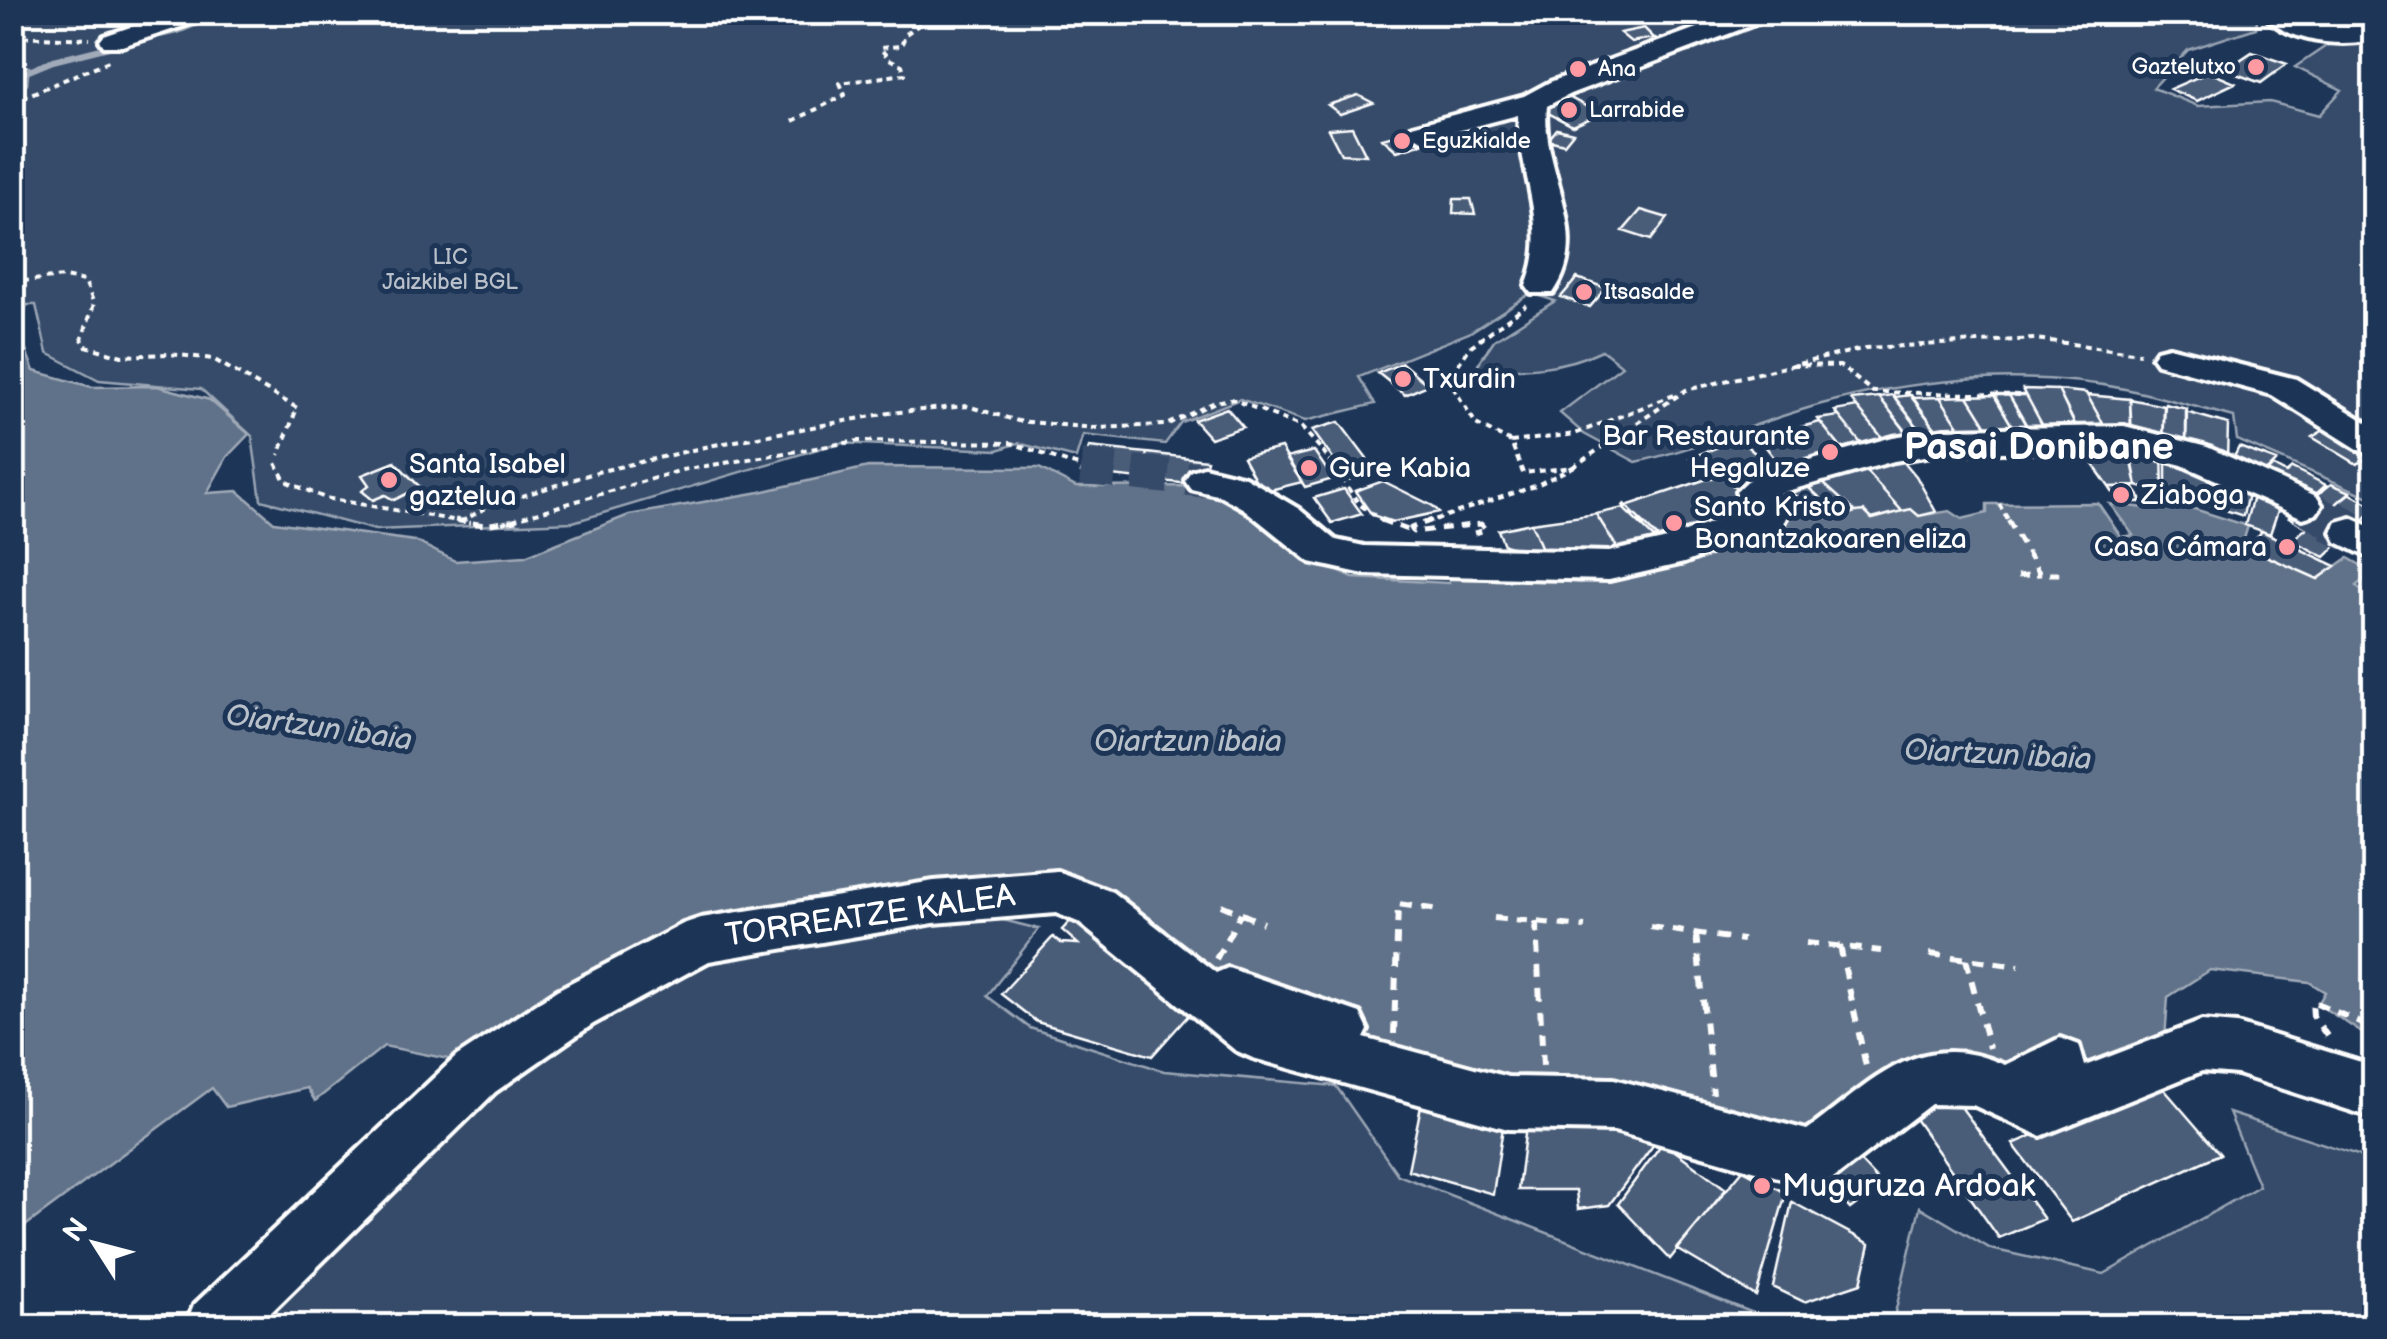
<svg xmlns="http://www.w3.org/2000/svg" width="2387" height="1339" viewBox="0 0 2387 1339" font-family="'Balsamiq Sans',sans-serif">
<rect width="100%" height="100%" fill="#1d3557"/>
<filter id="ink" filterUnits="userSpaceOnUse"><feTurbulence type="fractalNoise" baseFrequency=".01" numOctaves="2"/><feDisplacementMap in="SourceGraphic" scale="20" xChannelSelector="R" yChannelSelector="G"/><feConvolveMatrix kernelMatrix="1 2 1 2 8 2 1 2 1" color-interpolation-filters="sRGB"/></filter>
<g filter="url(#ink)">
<!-- green -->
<path fill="#364b69" stroke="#9aa5b4" stroke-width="2.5" d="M2258,12L2256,28L2188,50L2153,88L2198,106L2270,102L2319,115L2342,90L2295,67L2332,42L2260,13H2374V499L2237,440L2234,417C2199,408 2165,398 2130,390C2036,370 1926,377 1833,401C1766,418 1704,447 1636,462L1584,434L1560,413L1622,366L1602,350C1560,370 1521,370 1475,369L1494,340L1555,301L1531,293L1469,333L1359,377L1375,404L1305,421L1240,399L1181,422L1165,444L1083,435L1076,458L1018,443L998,450L838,443L573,522L375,530L261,500L252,436L201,389L99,380L47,353L36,305H13V94L27,84L29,67L13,64V13Z
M962,910L1039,929L987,996L1030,1028L1164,1071L1336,1086L1398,1175L1787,1326H243L483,1084L701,953Z
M2229,1113L2358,1155L2374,1172V1326H1892L1920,1207L1991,1249L2104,1274L2259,1186Z"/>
<!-- water -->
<path fill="#617289" stroke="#a0aab8" stroke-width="2.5" d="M26,307L21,338L34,371L92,387L157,386L210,400L249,434L227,457L207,493L238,491L274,522L415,541L455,561L525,556L629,515L760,492L868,467L1039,468L1076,487L1209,486L1271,519L1298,552L1353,578L1449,583V571L1580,583L1664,566L1783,523L1775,515L1801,506L1819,519L1864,511L1872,519L1911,509L1919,516L1950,511L1962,519L1987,513V504L2098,503L2121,537L2133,535L2110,504L2164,510L2163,499L2248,526L2242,545L2318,579L2348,558L2373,572L2356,586L2374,598V1041L2318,1004L2325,992L2309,982L2210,970L2168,997L2165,1039L2085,1074L2054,1041L2007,1066L1964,1049L1905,1063L1802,1141L1503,1088L1357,1047L1234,982L1151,931L1125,904L698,927L468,1063L384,1046L315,1101L307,1088L226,1107L212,1088L13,1235L12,308Z"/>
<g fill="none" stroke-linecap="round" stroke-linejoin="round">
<!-- stream -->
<path stroke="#a0aab8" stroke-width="6" d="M141,39L178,31L224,12
M12,78L53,61L121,44"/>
</g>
<!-- building -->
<path fill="#4a5d79" stroke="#fff" stroke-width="2.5" d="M1644,28L1654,38L1631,42L1620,33Z
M2252,52L2287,64L2261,83L2225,70Z
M2209,72L2235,83L2197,101L2170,89Z
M1358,95L1373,103L1340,114L1328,105Z
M1565,95L1600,114L1573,126L1537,107Z
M1352,127L1366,155L1341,154L1328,129Z
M1557,129L1573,133L1564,144L1548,140Z
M1409,131L1423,143L1397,151L1382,138Z
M1454,199H1471L1475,214L1453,213Z
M1641,210L1668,218L1651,240L1623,231Z
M1577,278L1606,288L1590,307L1561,297Z
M1402,363L1428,385L1405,395L1378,373Z
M2023,389L2058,390L2080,436L2047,434Z
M2058,390L2086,393L2106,429L2075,424Z
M1893,395L1925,436L1911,437L1879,397Z
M1911,395L1938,432L1923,434L1894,397Z
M1994,395L2015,431L1989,430L1968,396Z
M1994,395H2009L2030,431H2015Z
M2009,395H2026L2044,428L2027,427Z
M2087,395L2130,399L2131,434L2106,429Z
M1968,396L1989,430L1962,431L1940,397Z
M1879,397L1911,438L1885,441L1851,400Z
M1940,397L1962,431L1938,432L1912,398Z
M2130,399L2164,406L2163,443L2132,436Z
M2165,404L2187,409L2186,449L2163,443Z
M1857,407L1890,447L1867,451L1835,411Z
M1227,408L1243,427L1210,438L1194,420Z
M2186,412L2228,424L2227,459L2186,447Z
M1839,416L1867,451L1845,453L1818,419Z
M1339,422L1376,471L1348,480L1312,430Z
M1820,422L1845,453L1783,469L1759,438Z
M2333,425L2374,449V454L2357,464L2312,437Z
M1738,439L1761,458L1712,478L1690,458Z
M2077,442L2128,443L2137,486L2109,487Z
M2129,442L2162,448L2163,494L2137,486Z
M1089,447L1147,453L1140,479L1081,473Z
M2239,447L2277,461L2259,479L2229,467Z
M1281,448L1302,482L1262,492L1243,457Z
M1314,451L1333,479L1305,487L1286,458Z
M1895,451L1916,476L1936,512L1919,516L1911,509L1902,511L1857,461Z
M2166,451L2220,466L2216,507L2166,492Z
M1147,453L1207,460L1201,485L1140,479Z
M1770,461L1780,469L1747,481L1738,472Z
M1857,461L1902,511L1872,519L1864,511L1855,512L1812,473Z
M395,462L420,487L394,500L385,495L373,500L362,491L369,485L362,475Z
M2273,466L2286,473L2292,468L2326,485L2314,496L2259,479Z
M2224,472L2251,481L2243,516L2216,507Z
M1812,473L1855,512L1840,517L1797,477Z
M1719,475L1758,504L1659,539L1626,506Z
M1797,477L1837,513L1820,517L1781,484Z
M1383,481L1433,506L1439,512L1393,522L1372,515L1355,491Z
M1781,484L1800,500L1778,509L1761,493Z
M2331,484L2351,492L2307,527L2289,517Z
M2256,486L2283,496L2270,534L2245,525Z
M2109,487H2133L2143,502H2119Z
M1344,489L1362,514L1332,523L1314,498Z
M2349,493L2374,506V510L2325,557L2292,540Z
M1623,508L1656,540L1618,549L1596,514Z
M1596,514L1618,549L1545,556L1531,523Z
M1531,523L1545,556L1504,545L1498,530Z
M2262,531L2336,566L2318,579L2248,548Z
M1079,912L1195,1008L1152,1056L1037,1022L1001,994L1053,937L1061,943L1078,944L1062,930Z
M2157,1081L2220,1154L2072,1222L2013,1144Z
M1424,1091L1505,1114L1493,1194L1408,1170Z
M1953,1096L2044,1219L1999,1238L1911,1113Z
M1526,1126H1599L1657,1140L1609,1205L1578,1209L1576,1190H1518Z
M1663,1142L1726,1189L1670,1259L1618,1204Z
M1855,1156L1882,1185L1850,1209L1824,1179Z
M1743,1170L1786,1193L1756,1296L1677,1249Z
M1792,1202L1870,1244L1861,1283L1804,1302L1773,1287Z"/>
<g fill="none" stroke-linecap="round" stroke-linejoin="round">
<!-- minor-tunnel-far1 -->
<path stroke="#344968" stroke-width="35" stroke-dasharray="35 18" stroke-linecap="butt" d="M1081,467L1204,480
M2303,505L2334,523"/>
<!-- minor-tunnel -->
<path stroke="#344968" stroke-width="42" stroke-dasharray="42 21" stroke-linecap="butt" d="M2330,520L2351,532"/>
<defs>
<path id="minor" d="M175,12H214L211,17L122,46H104L100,41L104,36Z
M1740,12H1776L1773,17L1570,94L1547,106C1539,168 1595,233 1553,293H1531L1526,286C1551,226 1519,175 1518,115L1422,140L1408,132L1412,126L1524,96L1550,82Z
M2261,12C2304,12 2326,33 2374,24V40C2338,47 2287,43 2261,12Z
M2169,347L2296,379L2374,427V455L2361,451L2272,395L2157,364L2152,357L2157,350Z
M2124,426L2207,447L2316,496L2322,505L2316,514L2303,518L2182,465L2124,450L1944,453L1894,461L1780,493L1776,496L1787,516L1782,525L1684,563L1609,580L1364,574L1310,562L1244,509L1221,496L1191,489L1185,480L1191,471L1204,467L1245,477L1299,509L1336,540L1364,546L1609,552L1663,540L1746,510L1736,492L1754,475L1893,437L1944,429Z
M2351,518L2374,528V560L2337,542L2332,532L2337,522Z
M1057,871L1112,892L1216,973L1228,968L1360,1013L1368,1030L1364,1038L1508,1077L1614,1079L1807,1130C1873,1082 1918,1026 2005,1065L2060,1038L2079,1045L2085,1066L2202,1021L2237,1024L2374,1066V1118L2237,1074L2202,1071L2041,1136L1973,1105L1931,1104L1833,1179L1813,1187L1614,1131L1508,1129L1253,1058L1235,1050L1078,922L1056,913L934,923L709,961L593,1024L495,1092L257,1326H185L194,1305L457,1056L557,990L683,924L701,918L934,881Z"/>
</defs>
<!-- minor casing -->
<use href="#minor" stroke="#fff" stroke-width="8"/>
<!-- path-far2 -->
<path stroke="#fff" stroke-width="4" stroke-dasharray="6 5" stroke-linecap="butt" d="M12,36L90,39
M12,102L111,60
M793,121L845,95L840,83L905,74L902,65L889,59L880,48L901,46L906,34L937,12
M12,223L22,225L21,238L12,247
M12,282L64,277L85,281L94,304L82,339L86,346L122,356L169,354L213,359L297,408L279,455
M1792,365L1840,366L1873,392L2021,395
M1511,442L1575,434L1674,395
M276,463L285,481L325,498L470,523
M1573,467L1686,390L1866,348L2035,339L2140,353
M1623,504L1641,523
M1999,504L2010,523
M461,522L485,508L597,472L714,445L889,413L967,406L1018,421L1094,428L1166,425L1215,402L1232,399L1300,426L1321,449L1359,504L1385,523
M502,523L682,470L858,441L1011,443L1081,467
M1425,523L1535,486L1573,467L1523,473L1511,442L1476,424L1448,379L1471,346L1526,305"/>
<!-- path-far1 -->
<path stroke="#fff" stroke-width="5" stroke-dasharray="10 8" stroke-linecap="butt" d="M455,520L484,525L517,520
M1381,520L1410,531
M1432,520L1411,528L1413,532L1481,524L1486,530L1474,533
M1638,520L1647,529
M2008,520L2040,574H2064
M461,522L464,520
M2018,576L2040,574"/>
<!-- path -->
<path stroke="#fff" stroke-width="6" stroke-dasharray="12 10" stroke-linecap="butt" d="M1221,905L1263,923
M1494,918L1585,927
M1536,922L1543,1066
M1650,927L1743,940
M1696,934L1713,1094
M1806,943L1881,951
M1840,946L1867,1071
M1930,954L2019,966
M1216,959L1241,913
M1966,959L1989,1048
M1394,1034L1398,904L1438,910
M2327,1036L2313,1016L2312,1001L2374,1029"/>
<!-- minor -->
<use href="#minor" fill="#1d3557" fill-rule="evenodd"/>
</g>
</g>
<!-- markers -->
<g fill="#ff9aa2" stroke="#1d3557" stroke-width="4">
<circle cx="2256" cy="67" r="10"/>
<circle cx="1578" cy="69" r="10"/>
<circle cx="1569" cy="110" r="10"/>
<circle cx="1402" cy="141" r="10"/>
<circle cx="1584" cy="292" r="10"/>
<circle cx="1403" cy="379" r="10"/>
<circle cx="1830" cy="452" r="10"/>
<circle cx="1309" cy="468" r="10"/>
<circle cx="389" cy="480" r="10"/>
<circle cx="2121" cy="495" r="10"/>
<circle cx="1674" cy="523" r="10"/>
<circle cx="2287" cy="547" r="10"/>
<circle cx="1762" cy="1186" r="10"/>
</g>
<g text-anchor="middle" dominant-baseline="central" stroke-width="10" stroke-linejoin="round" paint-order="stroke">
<!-- far-poi labels -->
<g font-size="22" fill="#fff" stroke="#1d3557" text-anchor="start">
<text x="2236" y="67" text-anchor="end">Gaztelutxo</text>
<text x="1598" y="69">Ana</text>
<text x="1589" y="110">Larrabide</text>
<text x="1422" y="141">Eguzkialde</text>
<text x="1604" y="292">Itsasalde</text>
</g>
<!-- far-park labels -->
<g font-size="22" fill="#b9c0ca" stroke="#1d3557">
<text x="450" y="257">LIC<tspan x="450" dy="25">Jaizkibel BGL</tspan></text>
</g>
<!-- poi labels -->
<g font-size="28" fill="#fff" stroke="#1d3557" text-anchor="start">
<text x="1423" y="379">Txurdin</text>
<text x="1810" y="436" text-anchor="end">Bar Restaurante<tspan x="1810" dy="32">Hegaluze</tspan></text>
<text x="409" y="464">Santa Isabel<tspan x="409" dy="32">gaztelua</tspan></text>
<text x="1329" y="468">Gure Kabia</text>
<text x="2141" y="495">Ziaboga</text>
<text x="1694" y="507">Santo Kristo<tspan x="1694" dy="32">Bonantzakoaren eliza</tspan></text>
<text x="2267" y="547" text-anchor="end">Casa Cámara</text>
</g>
<!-- water labels -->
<g font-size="30" font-style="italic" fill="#b8c0ca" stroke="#1d3557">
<text transform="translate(319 728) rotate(8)">Oiartzun ibaia</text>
<text x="1188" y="742">Oiartzun ibaia</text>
<text transform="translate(1998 755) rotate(3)">Oiartzun ibaia</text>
</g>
<!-- near-street labels -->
<g font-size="32" fill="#fff" stroke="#1d3557">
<text transform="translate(870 916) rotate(-8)">TORREATZE KALEA</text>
</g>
<!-- near-poi labels -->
<g font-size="32" fill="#fff" stroke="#1d3557" text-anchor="start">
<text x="1782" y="1186">Muguruza Ardoak</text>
</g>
<!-- district labels -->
<g font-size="38" font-weight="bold" fill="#fff" stroke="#1d3557">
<text x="2039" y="447">Pasai Donibane</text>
</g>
</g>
<!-- margin -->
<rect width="2387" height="1339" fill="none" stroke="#1d3557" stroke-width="50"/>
<rect x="25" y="25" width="2337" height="1289" fill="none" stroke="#fff" stroke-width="4" filter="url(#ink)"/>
<!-- north arrow -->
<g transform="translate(95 1244) rotate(306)" stroke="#1d3557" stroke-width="8" paint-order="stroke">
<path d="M0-8L18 38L0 25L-18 38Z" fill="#ffffff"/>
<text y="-15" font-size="28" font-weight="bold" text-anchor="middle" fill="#ffffff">N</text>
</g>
</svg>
